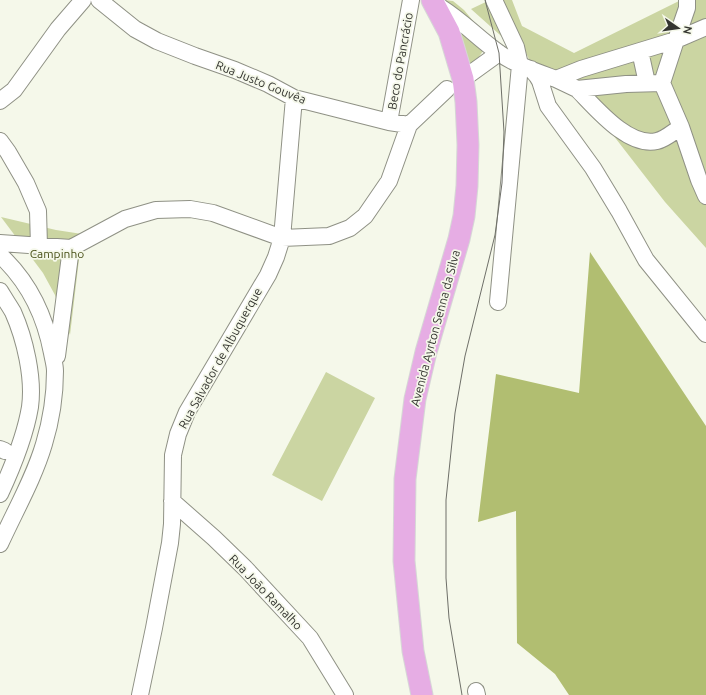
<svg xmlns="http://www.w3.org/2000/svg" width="706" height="695" viewBox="0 0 706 695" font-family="Ubuntu,sans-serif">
<rect width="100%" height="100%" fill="#f5f8ea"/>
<!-- green -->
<path fill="#cbd5a2" d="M445,0L453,1L464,10L494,46L483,51L469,71L466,51L457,22Z
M490,0H512L522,26L574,53L681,0H706V248L665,202L568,77L533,68L522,44L509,43L471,9Z
M1,217L56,230L82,234L70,335L55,295L43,273Z
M326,372L375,398L322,501L272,475Z"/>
<!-- forest -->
<path fill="#b1be71" d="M590,252L706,426V695H569L555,674L517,643L516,511L478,522L496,374L579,393Z"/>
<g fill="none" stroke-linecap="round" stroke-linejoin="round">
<defs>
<path id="minor" d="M99,0L135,29L157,41L195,56L235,70L268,84L294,98L389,122L409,125
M494,0L516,47L520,65L498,302
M435,4C460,18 476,37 499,53C516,65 537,72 556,79L581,69L676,40L687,8V0
M640,51L647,83
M531,69L537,76L540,81L548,106L593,168L619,211L646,260L706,334
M463,79L499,53
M556,79L577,89L626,84L662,83L681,127L699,180L706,196
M662,83L676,40L706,27
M577,89C595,107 628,148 657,141C666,139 674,131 681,127
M0,101L14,90L58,29L83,0
M389,122L411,0
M0,141L8,152L26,183L38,211L39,246
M0,243L71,248L125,219L156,210L190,209L213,213L282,238L329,236L350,228L365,216L389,181L409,125L447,89
M0,255C28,281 45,316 52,353C53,359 55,365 55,371C55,395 51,421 44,444C34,478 15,511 0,544
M0,291C4,298 9,305 13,312C25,339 34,378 30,407C25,437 13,466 0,494
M57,356L71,248
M0,449L5,451
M172,501L214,538L245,568L310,638L345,695
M476,691L477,695
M140,695L154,628L170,543L172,524L173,455L178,434L187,412L268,275L276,257L282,238L294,98"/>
<path id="major" d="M422,695L413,651L404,561L405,479L415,399L426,352L459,239L464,216L467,186L468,145L466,102L463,79L449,32L432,0"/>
</defs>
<!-- minor casing -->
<use href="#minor" stroke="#8f9185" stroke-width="18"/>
<!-- major casing -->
<use href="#major" stroke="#d6d7d6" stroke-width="23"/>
<!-- minor -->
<use href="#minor" stroke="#fff" stroke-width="16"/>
<!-- major -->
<use href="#major" stroke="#e6ade4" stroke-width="21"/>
<!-- tram -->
<path stroke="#6e6f68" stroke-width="1" d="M462,695L449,618L446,578V500L455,413L465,356L495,235L502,183L504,132L499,53L485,0"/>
</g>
<g text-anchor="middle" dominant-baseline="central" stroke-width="3.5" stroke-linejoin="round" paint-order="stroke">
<!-- street labels -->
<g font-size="12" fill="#343530" stroke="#f5f8ea">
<text transform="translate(400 61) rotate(-80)">Beco do Pancrácio</text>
<text transform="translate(261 82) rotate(22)">Rua Justo Gouvêa</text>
<text transform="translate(435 328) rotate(-75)">Avenida Ayrton Senna da Silva</text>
<text transform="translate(220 358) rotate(-61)">Rua Salvador de Albuquerque</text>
<text transform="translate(266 592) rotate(46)">Rua João Ramalho</text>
</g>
<!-- park labels -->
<g font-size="12" fill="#495118" stroke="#f5f8ea">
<text x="57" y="253">Campinho</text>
</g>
</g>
<!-- north arrow -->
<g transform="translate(678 28) rotate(103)" stroke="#f5f8ea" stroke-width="3" paint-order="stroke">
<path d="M0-3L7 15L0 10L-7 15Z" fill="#343530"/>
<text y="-6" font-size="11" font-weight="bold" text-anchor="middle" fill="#343530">N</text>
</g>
</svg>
